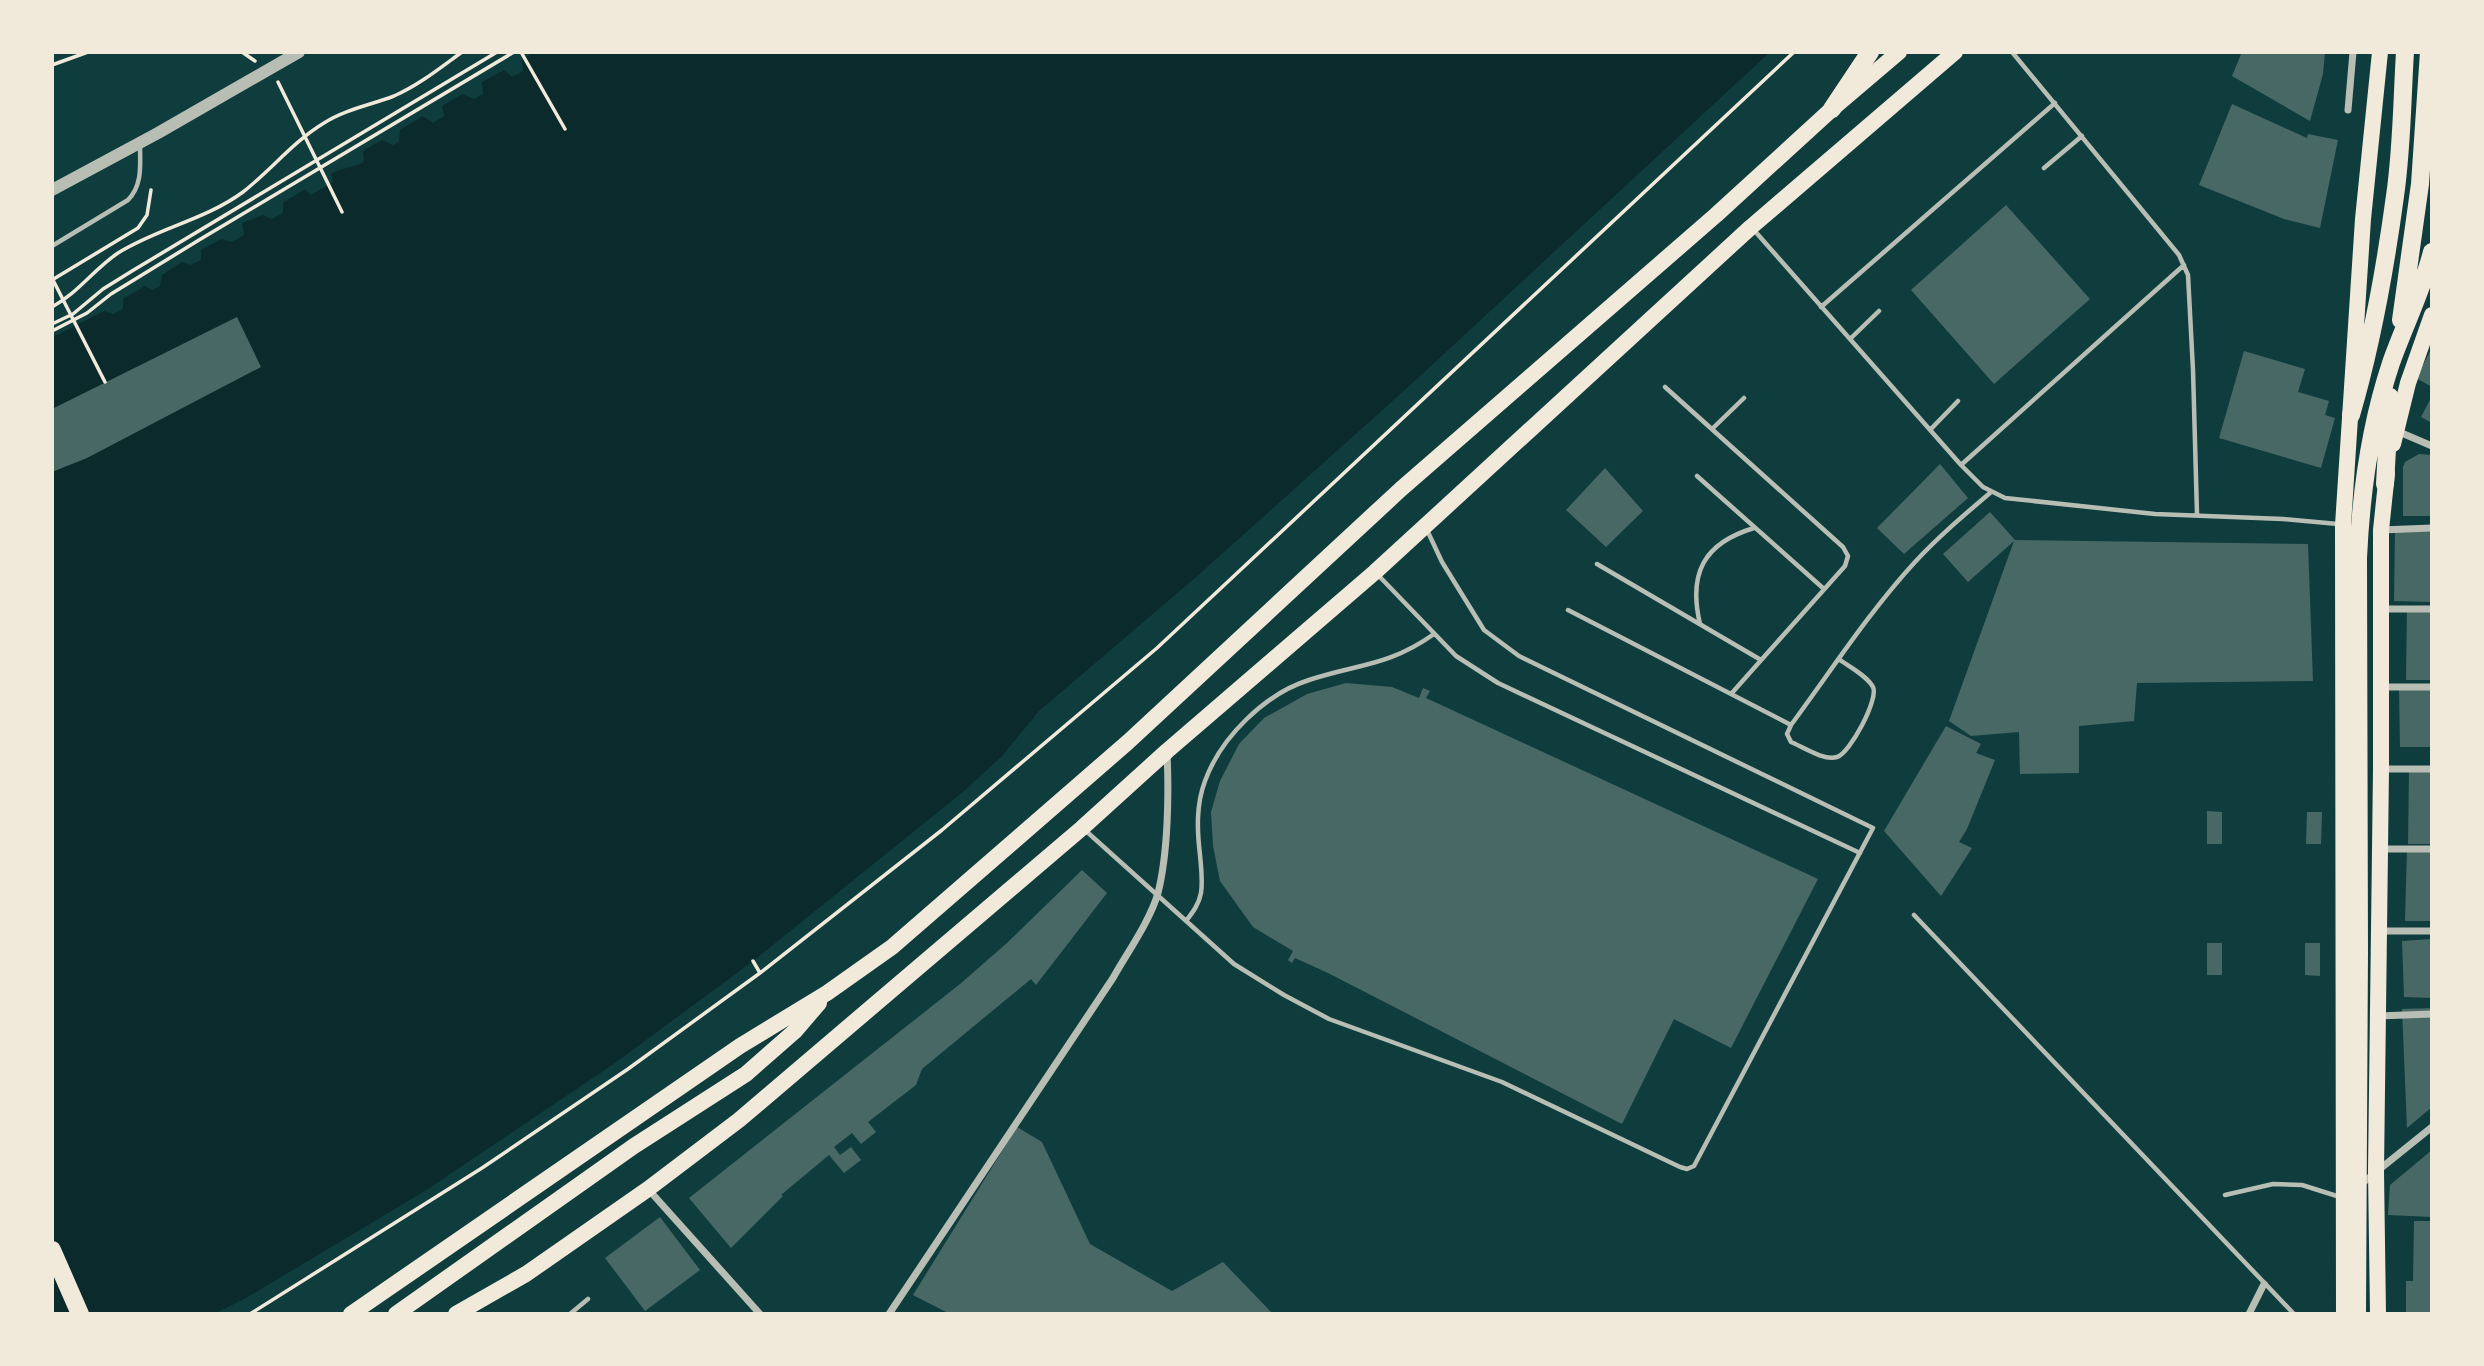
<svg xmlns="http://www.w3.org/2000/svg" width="2484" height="1366" viewBox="0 0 2484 1366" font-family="'Open Sans',sans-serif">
<rect width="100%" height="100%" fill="#0f3d3e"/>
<!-- water -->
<path fill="#0a2a2b" d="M533,53H1769L1407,388L1195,578L1039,711L1002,756L964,791L753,961L615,1063L425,1191L246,1298L216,1313L53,1314V337L104,311L113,314L123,309V299L145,286L152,290L160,286L162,275L182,262L191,265L201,260V250L221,239L232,242L244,235L242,223L263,215L272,219L283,213V203L305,189L311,195L333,182L331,174C343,167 353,168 364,162L363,151L382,140L393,145L399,142L400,130L423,116L433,123L444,116L442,106L462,94L474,99L483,94L482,82L504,70L512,77L523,71L522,59Z"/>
<!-- building -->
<path fill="#486865" d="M2242,52H2325L2323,74L2310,121L2232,76Z
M2232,104L2307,138L2308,134L2338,140L2320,228L2284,219L2199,185Z
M2006,205L2090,299L1994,384L1911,290Z
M237,317L261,367L87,458L52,472V409Z
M2432,348V387L2416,378Z
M2244,351L2305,369L2298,392L2329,401L2325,415L2335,418L2321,468L2219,438Z
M2432,396V423L2421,417Z
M2419,454L2432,455V516H2403V467L2405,462Z
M1940,464L1968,498L1904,554L1877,528Z
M1605,468L1643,511L1606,547L1566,510Z
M1990,512L2015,540L2308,544L2313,681L2137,683L2134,721L2079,726V773L2020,774L2019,732L1971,736L1949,721L2014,541L1968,582L1943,554Z
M2395,530L2432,531V602L2394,601Z
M2407,607H2432V680H2406Z
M1346,683L1392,687L1419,698L1423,688L1430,691L1426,698L1818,879L1731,1048L1674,1019L1622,1124L1328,973L1295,958L1292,963L1288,960L1293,951L1253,927L1220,881L1213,846L1211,812L1220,781L1239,744L1264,718L1307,694Z
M2399,689L2432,690V747H2400Z
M1946,726L1981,744L1976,753L1995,760L1967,829L1959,842L1972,848L1941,896L1884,831Z
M2409,770L2432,771V844H2408Z
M2207,811L2222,812V844H2207Z
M2307,812H2322L2321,844H2306Z
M2407,849H2432V921H2405Z
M1082,870L1107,893L1036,985L1031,979L922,1069L916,1085L868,1122L876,1132L861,1144L852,1133L834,1147L840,1155L851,1147L861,1160L844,1173L829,1155L781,1195L783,1196L731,1248L689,1198L960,984L1007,943Z
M2432,939V998L2404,997L2402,941Z
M2207,943H2222V975H2207Z
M2305,943H2320V976L2305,975Z
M2432,1008V1107L2407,1128L2402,1009Z
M1017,1127L1042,1142L1090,1244L1172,1291L1223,1262L1272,1313H948L913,1295Z
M2432,1150V1217L2388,1215L2390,1185Z
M660,1217L700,1270L645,1311L605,1258Z
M2414,1221H2432V1313H2406V1281H2413Z"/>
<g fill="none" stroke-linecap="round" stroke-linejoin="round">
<!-- path -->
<path stroke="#f1e9da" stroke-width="3.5" d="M242,52L255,61
M521,52L565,129
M52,65L88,52
M278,82L342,212
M52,280L138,228L147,215L151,190
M53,280L105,382
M52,307C78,293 94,269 118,253C158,228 205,220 243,192C271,170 294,141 324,123C346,109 371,105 394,96C419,85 440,68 462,52
M52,324L73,314L103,289L132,271L497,52
M52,331L87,313L111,294L199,240L514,52
M753,961L760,973
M250,1314L482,1168L628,1069L760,973L942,830L1157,648L1794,52"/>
<!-- service -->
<path stroke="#b8beb3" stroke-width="4.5" d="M2012,52L2179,255L2188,275L2193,370L2197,514
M2044,168L2082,136
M1753,229L1961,465L1983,487L2005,498L2155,514L2283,519L2338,524
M52,246L128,200C143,185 140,164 140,144
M1821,307L2055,103
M1850,339L1879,311
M1665,387L1843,547L1848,556L1845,566L1731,694
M1712,429L1744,398
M1930,430L1958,401
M1961,465L2184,265
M1697,476L1824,589
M1597,564L1761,660
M1378,575L1456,656L1498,683L1860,853
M1568,610L1791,725
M1700,624C1688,573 1704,543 1754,528
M1840,660C1850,667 1867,676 1873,687C1879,699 1850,753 1837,757C1824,761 1803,747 1791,742L1787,734L1791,725C1831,671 1869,612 1915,562C1938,537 1964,515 1990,493
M1086,831L1234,964L1284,995L1329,1019L1502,1082L1680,1167L1687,1169L1694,1166L1873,828L1519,656L1484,630L1442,562L1427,530
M1914,915L2294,1314
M1186,921C1193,912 1199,904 1201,893C1203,880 1201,867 1200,855C1197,830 1196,805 1205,781C1221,737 1265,694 1309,680C1358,664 1389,666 1434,634
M2225,1195L2273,1184L2302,1185L2340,1197
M570,1314L588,1299"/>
<!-- minor -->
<path stroke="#b8beb3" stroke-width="7" d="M2348,110L2353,52
M2397,431L2432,446
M2381,530L2432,528
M2382,609H2432
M2382,687H2432
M2381,769H2432
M2380,849H2432
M2379,931H2432
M2378,1016L2432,1014
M2360,1185L2432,1127
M648,1189L760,1314
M889,1314L1113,978C1127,953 1150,921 1158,893C1168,853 1169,795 1167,753
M2249,1314L2264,1284"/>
<!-- tertiary -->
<path stroke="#b8beb3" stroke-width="12" d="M52,190L158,133L299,52"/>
<!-- primary -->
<path stroke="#f1e9da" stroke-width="16" d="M2393,444L2408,383L2432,315
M2344,1314L2343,525L2363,219L2380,52
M2378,1314L2376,1171L2381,769V530L2387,473"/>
<!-- trunk -->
<path stroke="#f1e9da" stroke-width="16" d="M351,1314L740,1046L827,993L892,947L1128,742L1401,489L1716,215L1832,109L1899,52
M396,1314L634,1146L746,1074L795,1031L819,1003
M456,1314L526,1274L648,1189L739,1120L1082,828L1167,751L1375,572L1751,227L1955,52"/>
<!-- motorway -->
<path stroke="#f1e9da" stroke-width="18" d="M1832,109L1870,52
M2401,320L2420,184L2429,52
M2351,415C2372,343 2385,270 2395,196C2402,149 2402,100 2405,52
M2385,484L2390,397
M52,1250L80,1314
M2357,1314L2359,951L2358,558C2361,492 2370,426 2391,363C2404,326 2422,291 2432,252"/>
</g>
<!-- border -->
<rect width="2484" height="1366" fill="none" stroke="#f1e9da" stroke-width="108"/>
</svg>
